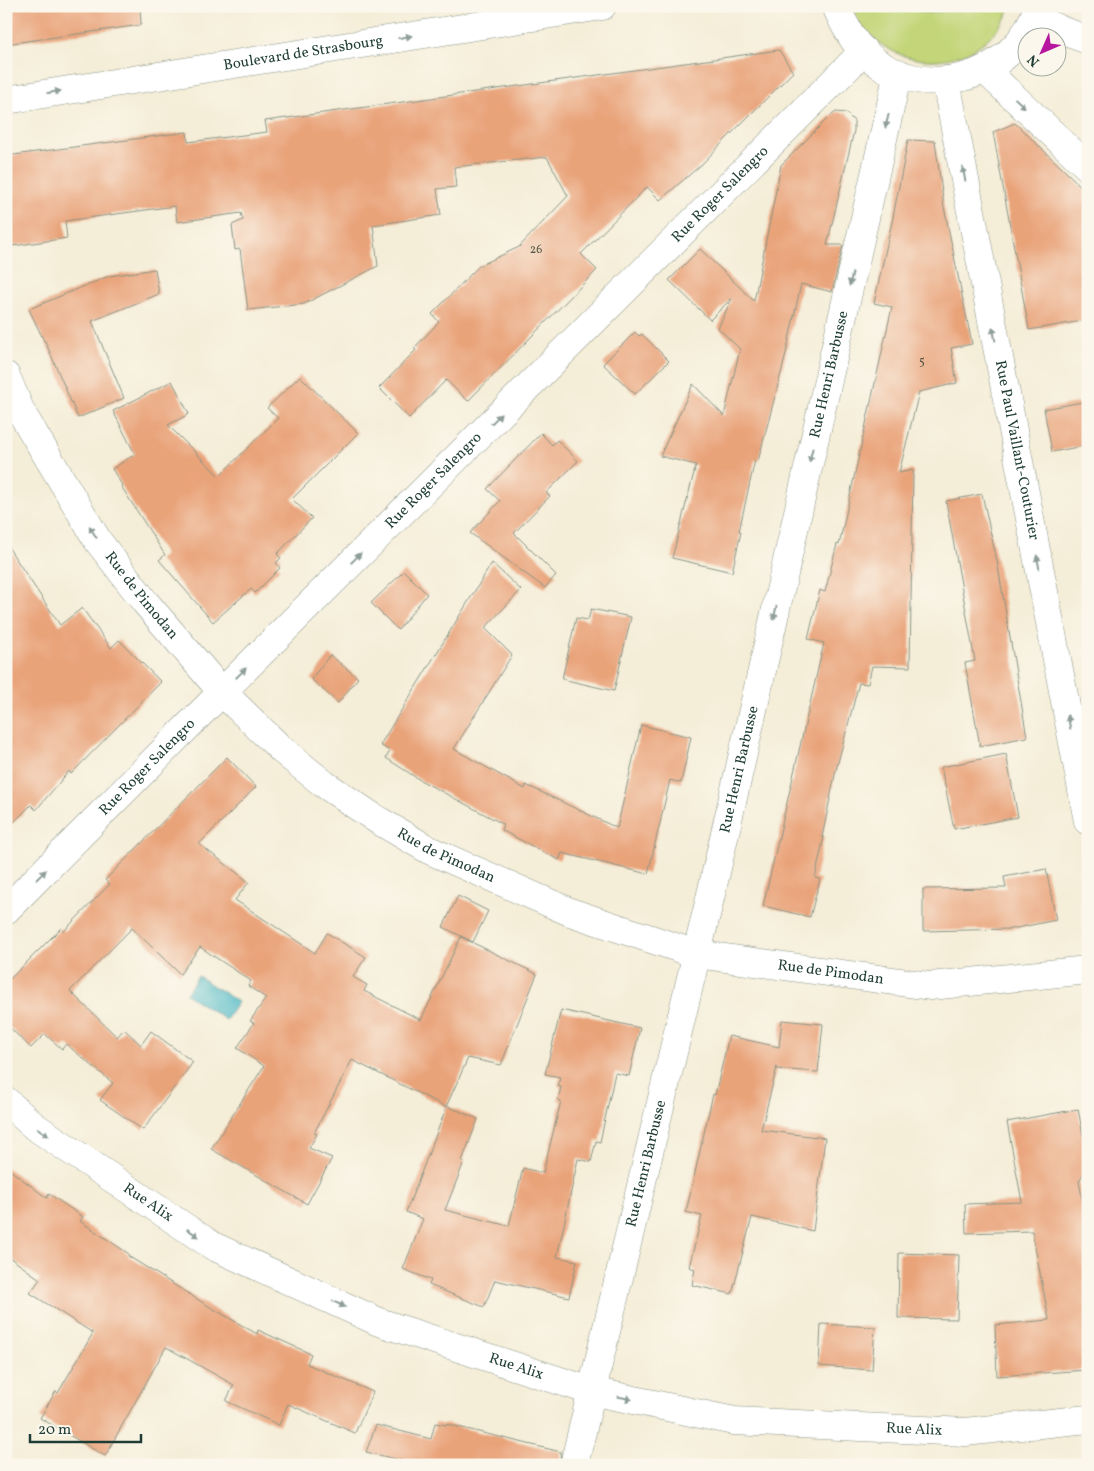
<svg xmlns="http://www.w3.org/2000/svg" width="1094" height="1471" viewBox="0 0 1094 1471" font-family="Vollkorn,serif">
<rect width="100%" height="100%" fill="#fbf7ec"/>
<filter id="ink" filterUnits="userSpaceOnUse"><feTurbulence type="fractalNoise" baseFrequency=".02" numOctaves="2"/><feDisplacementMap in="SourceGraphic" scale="10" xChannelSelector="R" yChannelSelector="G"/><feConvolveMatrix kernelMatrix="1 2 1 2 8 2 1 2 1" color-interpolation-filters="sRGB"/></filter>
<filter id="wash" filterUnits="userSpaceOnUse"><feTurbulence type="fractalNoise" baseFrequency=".0096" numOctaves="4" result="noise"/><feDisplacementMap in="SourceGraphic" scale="20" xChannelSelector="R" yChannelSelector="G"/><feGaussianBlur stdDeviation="1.12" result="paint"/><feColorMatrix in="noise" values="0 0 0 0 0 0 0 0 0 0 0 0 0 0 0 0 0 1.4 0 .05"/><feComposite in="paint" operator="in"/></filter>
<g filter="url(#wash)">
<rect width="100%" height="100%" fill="#f4edd7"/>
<!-- green -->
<path fill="#c3d578" stroke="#718956" d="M851,6H910L915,10L929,13L942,11L952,6H1011C1007,17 1000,27 992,35C959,69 903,68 870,35C861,27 856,17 851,6Z"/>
<!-- water -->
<path fill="#4dbac6" stroke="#367c7d" d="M198,976L238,1002L226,1020L186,994Z"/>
<g id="blocks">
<!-- building -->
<path fill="#e9a379" d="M6,6H140L141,25L6,44Z
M779,50L793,72L725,140L701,165L660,200L647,187L581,254L597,270L468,401L446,380L409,418L379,388L416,350L414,348L439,322L432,314L479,266L519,247L568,196L547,157L454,167L456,187L437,189L441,215L373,225L378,266L304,304L248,310L240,249L235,250L232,225L243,220L241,213L177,222L175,206L65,221L67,238L6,247V156L187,132L188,142L267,132L265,121Z
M836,112L846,113L854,121V131L827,245H843L832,292L801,284L785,358L758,461L755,460L739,531L741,532L732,572L672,558L696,465L660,456L693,384L724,416L740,349L718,328L732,298L710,320L669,280L700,249L754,301L781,165L829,117Z
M1015,123L1088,193V320L1029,330L993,132Z
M908,140L935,141L944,207L972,344L951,348L957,383L919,392L899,473L913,470L910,667L872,666L868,684L859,683L836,770L822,837H824L815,878L820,879L810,917L763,906L824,643L808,639L820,590L825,592L837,544L839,545L892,307L874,303L893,217Z
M155,269L159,294L92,321L124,398L78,418L45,341H44L29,309L109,276Z
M635,332L639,336L642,334L669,361L635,394L603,364Z
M300,376L358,433L292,499L312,518L277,554L281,558L276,563L280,568L255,593L251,589L213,622L159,560L165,555L121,486L122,485L112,469L135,454L113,411L172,381L189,414L168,425L219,476L278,418L267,408Z
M1088,401V445L1052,452L1044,409Z
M541,433L552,445L557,440L578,461L546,493L550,496L514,533L556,575L545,588L470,533L500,501L487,489Z
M982,494L997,561L1027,737L980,746L965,663L975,661L946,501Z
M6,544L60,625L82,608L111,648L119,640L161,682L71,774L69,771L36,810L31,805L6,830Z
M492,563L521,590L485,628L512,655L454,749L525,789L526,785L617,828L641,725L691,737L681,783L670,780L648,874L562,853L559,860L501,830L503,824L420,780L386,758L390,751L380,745Z
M404,571L427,594L398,630L371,603Z
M591,609L631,617L614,691L562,679L576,618L588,620Z
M330,655L358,678L338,703L311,679Z
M1006,754L1018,817L954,829L941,767Z
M227,757L256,787L199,844L249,882L235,900L315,953L327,933L366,957L353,977L367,985L364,991L421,1020L461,937L537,974L501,1065L468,1058L446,1107L352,1060L314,1133L317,1134L309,1148L332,1158L307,1204L211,1149L264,1066L237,1048L254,1023L250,1021L266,998L248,986L251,981L200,947L180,974L132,928L70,991L117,1037L124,1029L141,1045L151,1031L193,1062L143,1130L100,1100L113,1083L66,1044L62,1049L45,1034L31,1048L6,1024V983L61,928L64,931L110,884L105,880Z
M1046,869L1056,920L1012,929L923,931V889L1006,888L1004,877Z
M458,896L488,911L473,942L443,927Z
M561,1010L640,1028L629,1076L615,1073L600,1142L596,1141L591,1162L578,1159L557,1257L577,1261L569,1297L495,1280L484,1307L429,1285L431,1280L403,1269L423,1219L406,1212L447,1106L478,1119L462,1161L464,1162L445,1210L509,1226L523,1168L543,1173L561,1101L558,1100L561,1087L558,1086L560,1077L545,1074Z
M782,1020L823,1024L818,1072L776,1069L777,1067L761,1130L825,1138L813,1231L752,1217L732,1294L692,1285L695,1269L689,1267L702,1216L686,1212L713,1094L715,1095L729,1036L779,1047Z
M1078,1109L1088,1161V1166L1079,1181L1088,1230V1370L997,1376L995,1325L1049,1320L1032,1231L966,1233L965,1204L1022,1202L1007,1122Z
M6,1167L47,1198L49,1194L83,1217L80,1221L129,1254L128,1256L205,1304L257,1334L258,1330L311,1354L307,1364L373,1392L355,1433L288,1404L279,1425L226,1401L234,1385L166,1347L105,1456L40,1418L56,1391L58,1393L93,1333L30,1293L40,1279L6,1255Z
M899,1253L959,1255L957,1319L898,1318Z
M821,1324L875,1327L872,1370L819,1366Z
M435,1423L446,1425V1424L561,1452L559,1465H421L366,1452L376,1425L431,1439Z"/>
</g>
</g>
<g filter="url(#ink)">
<use href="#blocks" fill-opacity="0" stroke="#8a9586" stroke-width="1"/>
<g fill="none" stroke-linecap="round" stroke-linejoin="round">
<defs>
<g id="street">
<path d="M836,6C843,23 851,39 864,52C920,106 1016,80 1038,6"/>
<path d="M1035,18L1066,32L1088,40"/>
<path d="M985,70L1088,167"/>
<path id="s1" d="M946,81L1088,821"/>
<path id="s2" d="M6,100L602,6"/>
<path id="s3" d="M6,376L21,412L98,541L145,602L222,692L282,750L324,784L376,819L429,850L570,912L696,954L930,986L1088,970"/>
<path id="s4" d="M6,910L199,715L864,51"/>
<path id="s5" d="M6,1101L34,1126L213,1246L379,1322L591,1391L734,1421L965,1432L1088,1419"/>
<path id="s6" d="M574,1465L712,890L898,73"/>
</g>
</defs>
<!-- street casing -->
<use href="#street" stroke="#8a9586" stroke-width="29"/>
<!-- street -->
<use href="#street" stroke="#fff" stroke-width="28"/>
</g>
<!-- one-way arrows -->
<defs><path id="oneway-solid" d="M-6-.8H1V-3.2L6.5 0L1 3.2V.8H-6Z" transform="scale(1.25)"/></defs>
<g fill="#8f9e9a">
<use href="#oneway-solid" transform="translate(405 37) rotate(-9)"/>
<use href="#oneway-solid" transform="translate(54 92) rotate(-9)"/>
<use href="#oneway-solid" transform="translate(1020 103) rotate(43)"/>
<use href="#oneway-solid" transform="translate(887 121) rotate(103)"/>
<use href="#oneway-solid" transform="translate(964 174) rotate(-101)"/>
<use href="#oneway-solid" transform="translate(851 279) rotate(103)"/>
<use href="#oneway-solid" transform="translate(994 334) rotate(-101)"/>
<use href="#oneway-solid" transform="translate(496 419) rotate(-45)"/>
<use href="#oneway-solid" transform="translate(811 455) rotate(103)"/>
<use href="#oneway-solid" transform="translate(93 532) rotate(-121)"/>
<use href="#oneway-solid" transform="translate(356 558) rotate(-45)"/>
<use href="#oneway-solid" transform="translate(1038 562) rotate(-101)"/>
<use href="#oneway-solid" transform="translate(775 613) rotate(103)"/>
<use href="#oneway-solid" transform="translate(241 673) rotate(-45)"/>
<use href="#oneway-solid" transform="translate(1069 722) rotate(-101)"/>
<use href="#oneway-solid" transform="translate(41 875) rotate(-45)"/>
<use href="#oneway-solid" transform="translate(43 1132) rotate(34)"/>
<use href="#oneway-solid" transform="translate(193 1233) rotate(34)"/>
<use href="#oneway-solid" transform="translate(339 1304) rotate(25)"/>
<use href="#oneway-solid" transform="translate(625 1398) rotate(12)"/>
</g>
</g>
<g text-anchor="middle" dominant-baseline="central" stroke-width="4" stroke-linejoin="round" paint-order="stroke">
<!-- number labels -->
<g font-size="12" fill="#525645">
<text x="536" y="250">26</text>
<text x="922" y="362">5</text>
</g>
<!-- street labels -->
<g font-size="15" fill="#1f3d34" stroke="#fbf7ec">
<text stroke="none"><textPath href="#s2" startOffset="301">Boulevard de Strasbourg</textPath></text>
<text stroke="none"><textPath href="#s4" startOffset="1011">Rue Roger Salengro</textPath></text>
<text stroke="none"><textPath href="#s6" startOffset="1120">Rue Henri Barbusse</textPath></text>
<text stroke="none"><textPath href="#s1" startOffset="376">Rue Paul Vaillant-Couturier</textPath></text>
<text stroke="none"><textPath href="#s4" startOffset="606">Rue Roger Salengro</textPath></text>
<text stroke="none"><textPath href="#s3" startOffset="259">Rue de Pimodan</textPath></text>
<text stroke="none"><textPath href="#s4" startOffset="201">Rue Roger Salengro</textPath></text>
<text stroke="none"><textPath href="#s6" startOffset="715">Rue Henri Barbusse</textPath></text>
<text stroke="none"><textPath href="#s3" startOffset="664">Rue de Pimodan</textPath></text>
<text stroke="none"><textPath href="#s3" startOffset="1069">Rue de Pimodan</textPath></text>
<text stroke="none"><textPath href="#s6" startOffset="310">Rue Henri Barbusse</textPath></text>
<text stroke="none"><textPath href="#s5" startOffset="175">Rue Alix</textPath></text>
<text stroke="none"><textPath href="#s5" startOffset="580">Rue Alix</textPath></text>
<text stroke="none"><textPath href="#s5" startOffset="985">Rue Alix</textPath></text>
</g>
</g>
<!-- margin -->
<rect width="1094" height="1471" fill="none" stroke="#fbf7ec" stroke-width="25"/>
<!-- north arrow -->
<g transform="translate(1042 52) rotate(225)"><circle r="24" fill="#fbf7ec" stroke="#a3ada2"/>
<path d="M0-4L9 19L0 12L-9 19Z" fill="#b5179e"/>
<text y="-8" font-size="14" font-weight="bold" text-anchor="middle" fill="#1f3d34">N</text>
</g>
<!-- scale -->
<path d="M30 1434v8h111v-8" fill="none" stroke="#1f3d34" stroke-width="2.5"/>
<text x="38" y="1434" font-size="15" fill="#1f3d34" stroke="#fbf7ec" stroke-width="4" paint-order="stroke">20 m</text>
</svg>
